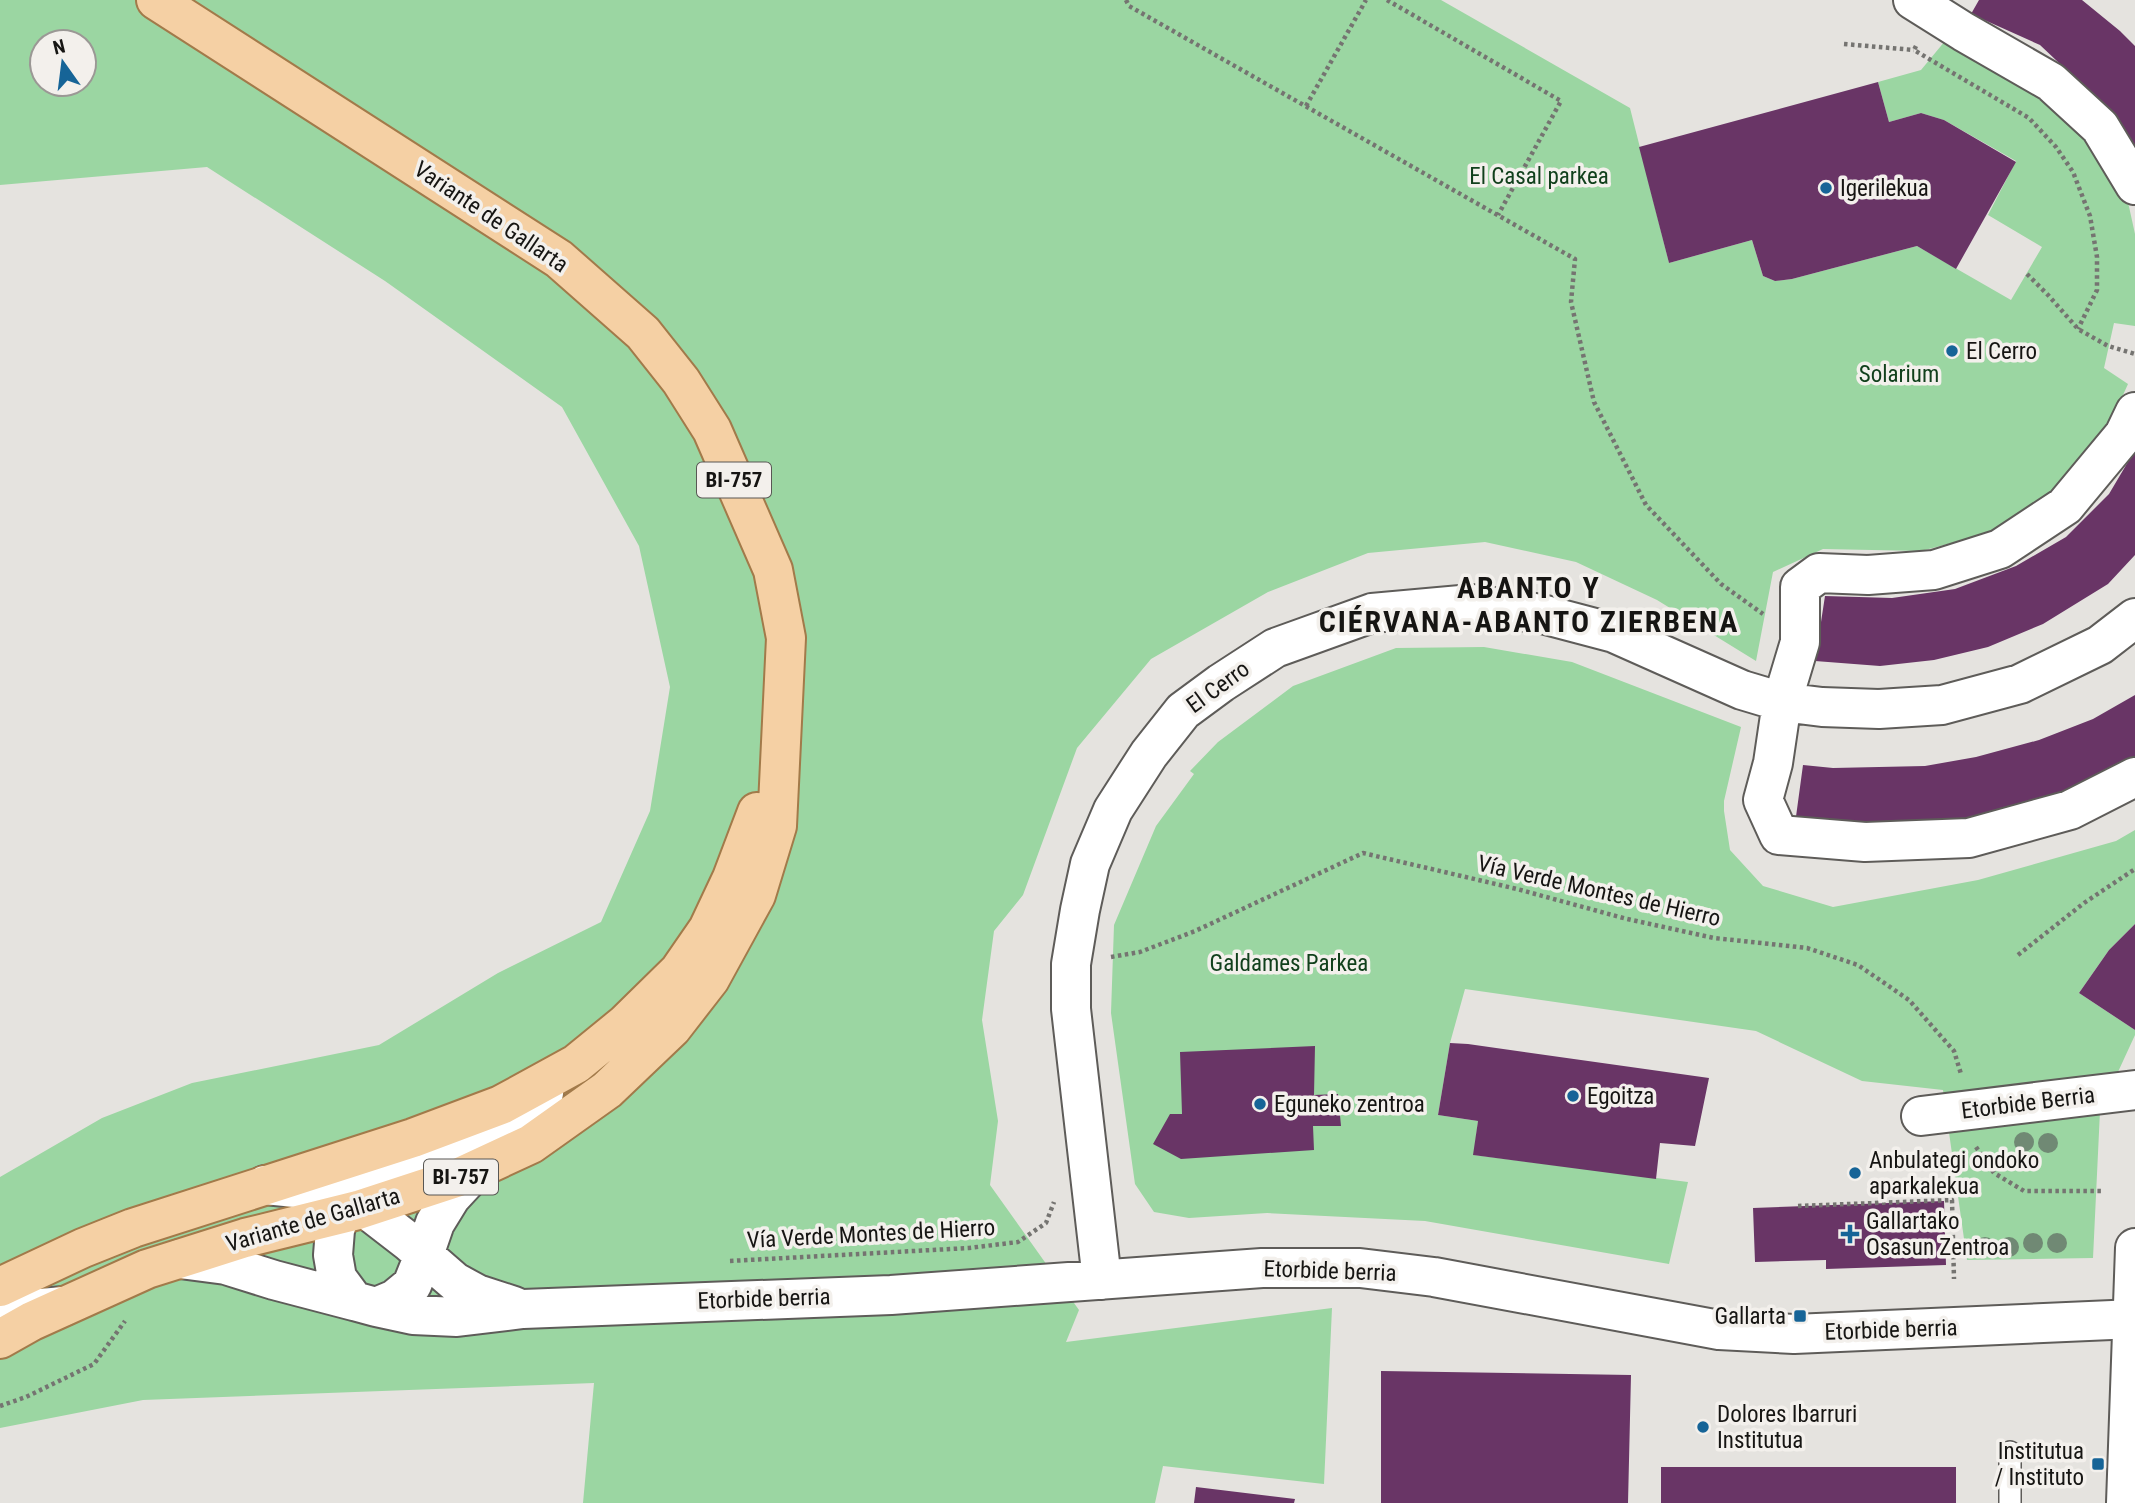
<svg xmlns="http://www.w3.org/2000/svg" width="2135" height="1503" viewBox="0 0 2135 1503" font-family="'Roboto Condensed',sans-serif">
<rect width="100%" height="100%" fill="#e5e3df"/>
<!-- green -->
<path fill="#9bd6a2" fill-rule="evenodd" d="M0,0H1441L1630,108L1669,263L1752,240L1763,276L1775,281L1792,279L1917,246L2011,300L2042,247L1988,215L2016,161L1944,120L1921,113L1889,122L1878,82L1921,70L1950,35L2015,72L2089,132L2126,193L2135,234V326L2114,323L2104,368L2128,384L2108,428L2058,487L1994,532L1921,551L1823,549L1773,572L1756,661L1657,600L1576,562L1485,542L1368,553L1268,592L1151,659L1077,748L1023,895L994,931L982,1020L998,1121L990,1185L1079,1310L1066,1342L1332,1308L1324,1484L1163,1466L1155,1503H583L594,1383L143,1400L0,1428V1177L102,1118L192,1083L379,1045L498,973L601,922L650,811L670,687L639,546L562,407L385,281L207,167L0,185ZM42,42H84V84H42Z
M1484,647L1572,662L1741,727L1724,801V811L1730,850L1763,886L1833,907L1978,880L2116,841L2135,830V924L2109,950L2079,993L2135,1030V1035L2100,1111L2093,1258L1967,1260L1943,1090L1862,1081L1756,1031L1465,989L1450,1043L1438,1115L1478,1121L1474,1155L1688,1182L1669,1264L1425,1221L1267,1213L1189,1218L1154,1212L1135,1184L1111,1013L1114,925L1156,826L1194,774L1190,771L1218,742L1293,686L1396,648Z"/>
<!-- building -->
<path fill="#693566" d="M1979,0H2082L2120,31L2135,46V145L2093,95L2040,45L1971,14Z
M1878,82L1889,122L1921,113L1944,120L2016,162L1956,269L1917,246L1792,279L1775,281L1763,276L1752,240L1669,263L1639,147Z
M2135,450V555L2108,584L2043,624L1988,647L1934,660L1880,666L1815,661L1825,596L1892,598L1955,589L2016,566L2066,537L2109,494Z
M2135,695V769L1948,831L1795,824L1803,765L1833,768L1925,766L1976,757L2039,740L2093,719Z
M2135,924V1030L2079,993L2109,950Z
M1450,1043L1468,1044L1709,1078L1695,1146L1660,1143L1656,1179L1473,1155L1478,1121L1438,1115Z
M1315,1046L1314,1095L1338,1094L1341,1126H1313L1314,1150L1181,1159L1153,1144L1170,1114H1182L1180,1052Z
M1944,1201L1946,1265L1826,1269V1260L1755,1262L1753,1208Z
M1381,1371L1631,1375L1628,1503H1381Z
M1661,1467H1956V1503H1661Z
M1196,1487L1295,1499L1294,1503H1194Z"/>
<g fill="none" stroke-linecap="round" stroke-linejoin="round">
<defs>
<path id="service" d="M2010,1452V1503"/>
<path id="minor" d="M1913,0L1964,32L2051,82L2100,127L2135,185
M2135,412L2124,435L2065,506L2000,549L1934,570L1868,575L1819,573L1800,587V642L1782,702L1773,763L1763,800L1779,835L1865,842L1969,838L2070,810L2135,777
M1921,1116L2135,1090
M477,1169L451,1197L435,1223L424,1255L412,1285L395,1299L376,1307L354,1301L337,1278L333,1255L335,1230L340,1214L369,1177L447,1151L499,1127L544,1093
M265,1185L306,1189L350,1200L365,1208L409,1242L455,1282L477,1294L514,1306
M180,1259L226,1265L274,1280L354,1301
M1102,1280L1071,1009V964L1080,910L1090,864L1113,810L1149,754L1183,711L1221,683L1275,648L1372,613L1472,604L1542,614L1614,633L1742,690L1782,702L1822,707L1879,709L1942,705L2020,684L2100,645L2135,618
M376,1307L413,1315L457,1317L523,1309L891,1295L1262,1268H1360L1434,1277L1719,1330L1794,1334L2135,1319
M0,1314L7,1311L64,1306"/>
<path id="tertiary" d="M2126,1503L2135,1248"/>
<path id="primary" d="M0,1287L83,1248L133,1228L413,1138L501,1105L576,1064L625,1024L679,971L708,929L732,878L757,812
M0,1339L32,1321L147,1269L245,1238L358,1210L462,1176L531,1144L607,1090L672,1028L710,979L756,895L777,826L786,638L773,570L712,430L681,381L643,333L559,259L156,0"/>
</defs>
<!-- service casing -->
<use href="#service" stroke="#5e5c59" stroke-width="24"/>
<!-- minor casing -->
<use href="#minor" stroke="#5e5c59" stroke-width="42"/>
<!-- tertiary casing -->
<use href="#tertiary" stroke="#5e5c59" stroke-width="42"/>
<!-- primary casing -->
<use href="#primary" stroke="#a27a4a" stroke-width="42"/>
<!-- path -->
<path stroke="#757471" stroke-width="4.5" stroke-dasharray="3.5 3.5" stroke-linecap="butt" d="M1126,0L1129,6L1575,259L1571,302L1594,402L1646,505L1721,584L1763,614
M1387,0L1561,101L1498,215
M1844,44L1914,50
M1916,46L1914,50L2029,118L2056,147L2073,172L2090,216L2097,257V290L2078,329
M1306,106L1366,0
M2027,274L2048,295L2078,329L2108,346L2135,354
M2018,955L2084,903L2135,869
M1111,957L1140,952L1195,931L1363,853L1517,889L1627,919L1714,938L1807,948L1858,965L1909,1000L1954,1051L1961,1074
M1976,1147L1994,1173L2024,1191H2104
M1798,1206L1952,1200L1954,1279
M730,1261L969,1248L1018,1242L1046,1223L1054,1202
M0,1406L26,1397L94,1364L125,1321"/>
<!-- service -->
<use href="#service" stroke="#fff" stroke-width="21"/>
<!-- minor -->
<use href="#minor" stroke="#fff" stroke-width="38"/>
<!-- tertiary -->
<use href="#tertiary" stroke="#fff" stroke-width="38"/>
<!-- primary -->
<use href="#primary" stroke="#f5d0a4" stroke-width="38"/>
</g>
<!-- trees -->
<g fill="#708974">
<circle cx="2024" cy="1142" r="10"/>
<circle cx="2048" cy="1143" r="10"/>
<circle cx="2033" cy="1243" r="10"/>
<circle cx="2057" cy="1243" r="10"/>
<circle cx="1985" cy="1247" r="10"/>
<circle cx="2009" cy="1247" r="10"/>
</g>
<!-- markers -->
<g fill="#166497" stroke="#f3f0ec" stroke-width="2.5">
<circle cx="1826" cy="188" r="7"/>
<circle cx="1952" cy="351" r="7"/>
<circle cx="1573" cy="1096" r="7"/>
<circle cx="1260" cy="1104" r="7"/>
<circle cx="1855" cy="1173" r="7"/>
<path d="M1846.5 1223.5h7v7h7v7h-7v7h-7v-7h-7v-7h7z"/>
<rect x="1793" y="1309" width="14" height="14" rx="3.5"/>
<circle cx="1703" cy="1427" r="7"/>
<rect x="2091" y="1457" width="14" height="14" rx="3.5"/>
</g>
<g text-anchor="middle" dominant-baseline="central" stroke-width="7" stroke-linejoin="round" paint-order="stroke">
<!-- shield labels -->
<g fill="#f3f0ec" stroke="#585754" stroke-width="2">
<rect x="697" y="462.5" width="74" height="35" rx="5"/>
<rect x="424" y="1159.5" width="74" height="35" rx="5"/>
</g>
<g font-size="21" font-weight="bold" fill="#161513">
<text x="734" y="480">BI-757</text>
<text x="461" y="1177">BI-757</text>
</g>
<!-- park labels -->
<g font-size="23" fill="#11401c" stroke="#f3f0ec">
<text x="1539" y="176">El Casal parkea</text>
<text x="1899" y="374">Solarium</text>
<text x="1289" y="963">Galdames Parkea</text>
</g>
<!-- poi labels -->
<g font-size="23" fill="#161513" stroke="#f3f0ec" text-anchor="start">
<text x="1840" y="188">Igerilekua</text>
<text x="1966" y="351">El Cerro</text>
<text x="1587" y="1096">Egoitza</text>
<text x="1274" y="1104">Eguneko zentroa</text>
<text x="1869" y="1160">Anbulategi ondoko<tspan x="1869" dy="26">aparkalekua</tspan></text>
<text x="1866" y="1221">Gallartako<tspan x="1866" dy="26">Osasun Zentroa</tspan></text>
<text x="1786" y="1316" text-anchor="end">Gallarta</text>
<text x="1717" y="1414">Dolores Ibarruri<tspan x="1717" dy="26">Institutua</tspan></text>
<text x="2084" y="1451" text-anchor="end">Institutua<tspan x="2084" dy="26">/ Instituto</tspan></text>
</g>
<!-- street labels -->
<g font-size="23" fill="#161513" stroke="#f3f0ec">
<text transform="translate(491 217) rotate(34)">Variante de Gallarta</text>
<text transform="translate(1218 687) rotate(-36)">El Cerro</text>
<text transform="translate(1599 891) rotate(13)">Vía Verde Montes de Hierro</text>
<text transform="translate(2028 1103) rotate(-7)">Etorbide Berria</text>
<text transform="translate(313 1220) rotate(-16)">Variante de Gallarta</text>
<text transform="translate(871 1234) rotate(-3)">Vía Verde Montes de Hierro</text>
<text transform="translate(1330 1271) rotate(2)">Etorbide berria</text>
<text transform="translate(764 1299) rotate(-2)">Etorbide berria</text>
<text transform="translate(1891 1330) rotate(-2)">Etorbide berria</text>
</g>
<!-- district labels -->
<g font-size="30" font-weight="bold" letter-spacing="2" fill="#161513" stroke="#f3f0ec">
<text x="1529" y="587">ABANTO Y<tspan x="1529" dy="34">CIÉRVANA-ABANTO ZIERBENA</tspan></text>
</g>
</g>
<!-- north arrow -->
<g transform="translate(63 63) rotate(346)"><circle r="33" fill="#f3f0ec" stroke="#9b9895" stroke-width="2"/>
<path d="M0-5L12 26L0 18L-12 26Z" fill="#166497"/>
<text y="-10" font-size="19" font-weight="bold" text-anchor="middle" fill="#161513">N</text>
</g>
</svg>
